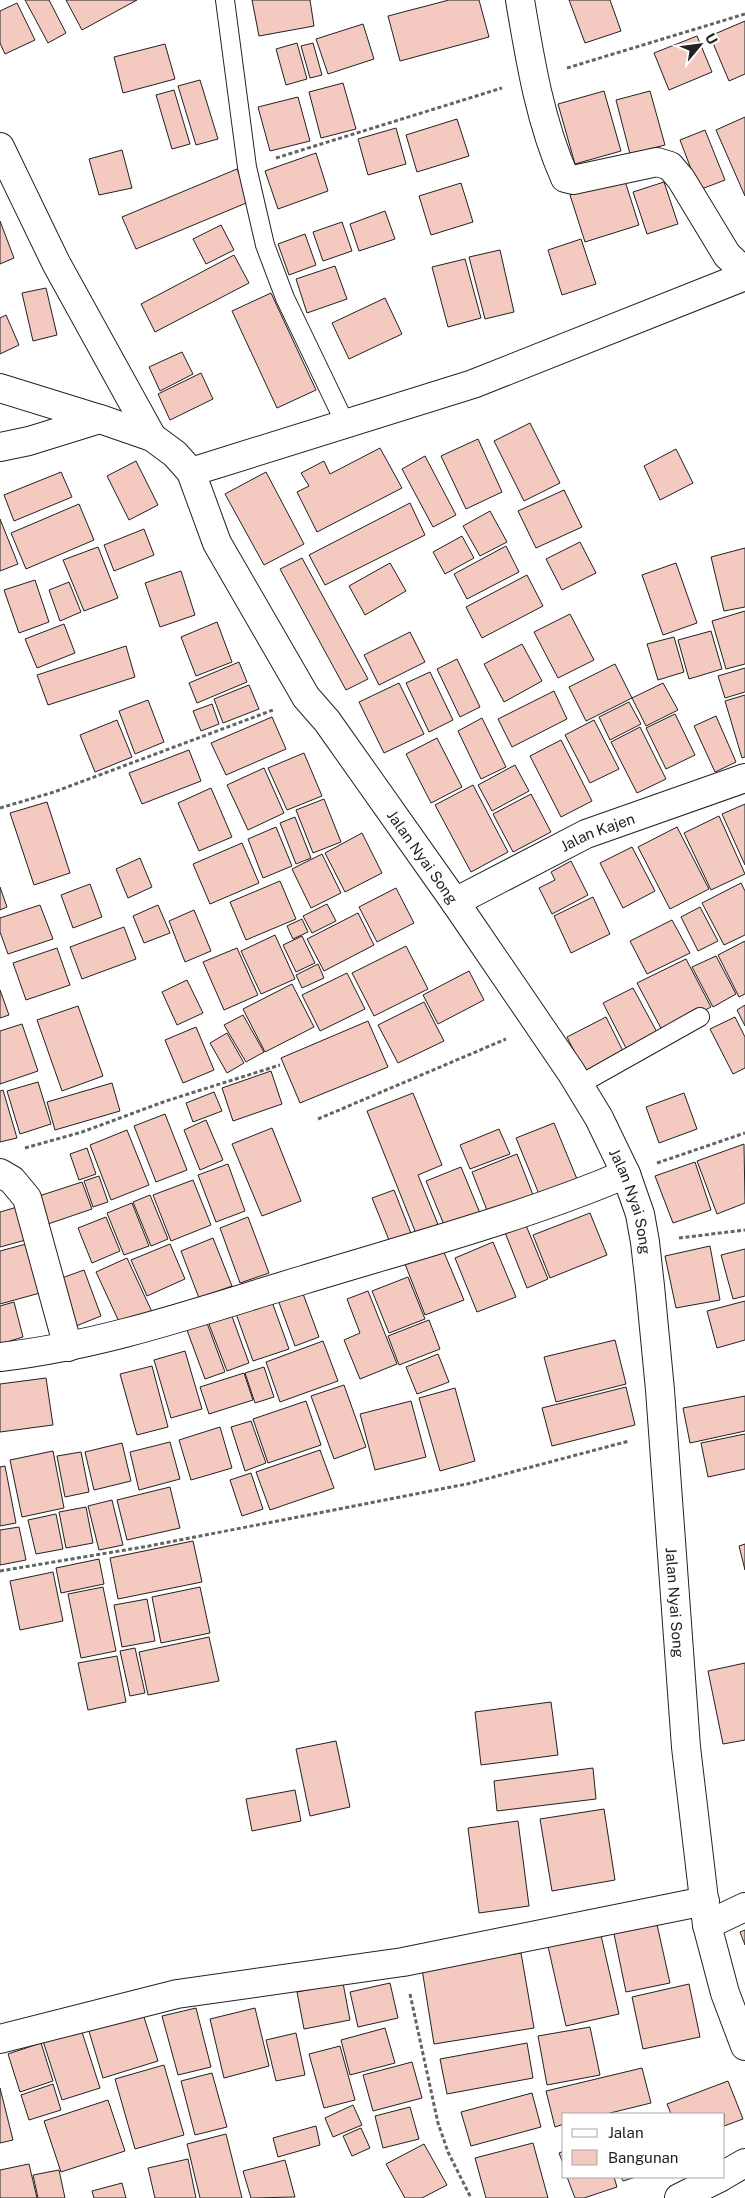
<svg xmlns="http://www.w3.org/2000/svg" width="745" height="2198" viewBox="0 0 745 2198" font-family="'Public Sans',sans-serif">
<rect width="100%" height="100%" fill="#fff"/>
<!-- building -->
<path fill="#f3c9c0" stroke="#222" d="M25,0H49L66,33L48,43Z
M66,0H137L82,30Z
M252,0H310L314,26L259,36Z
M449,0H479L489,37L400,61L388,16Z
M569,0H610L621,31L585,43Z
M17,3L35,40L5,54L0,43V11Z
M745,21V74L729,81L710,36Z
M363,24L374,59L328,74L316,39Z
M697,36L712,72L669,90L654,53Z
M297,43L307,79L286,85L276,49Z
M313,43L322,75L310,78L301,46Z
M165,44L175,79L123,93L114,57Z
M200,80L218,139L196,145L178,86Z
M343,83L356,129L321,138L309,92Z
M174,90L190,144L172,149L156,95Z
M604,91L621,151L575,164L558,104Z
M650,91L665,145L630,154L616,100Z
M298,97L310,141L270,151L258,107Z
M745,117V196L716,130Z
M457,119L469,156L417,172L406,135Z
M396,128L406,164L368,175L358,139Z
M705,130L725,180L699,190L680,140Z
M122,150L132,188L99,195L89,159Z
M316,153L328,191L278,209L265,171Z
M237,169L251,201L136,249L122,217Z
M624,178L639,225L585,242L570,195Z
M664,182L678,224L647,234L633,192Z
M461,183L473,222L431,235L419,196Z
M385,211L395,239L359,251L350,224Z
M0,221L14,258L0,264Z
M342,222L352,251L323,261L313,232Z
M221,225L234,250L206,264L193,239Z
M305,234L316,265L289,275L278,244Z
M581,239L596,284L562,295L548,250Z
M500,250L514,312L485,319L469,257Z
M234,255L249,283L155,332L141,304Z
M465,259L481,318L448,327L432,267Z
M335,266L347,299L307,313L296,279Z
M46,288L57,335L33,341L22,293Z
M271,293L316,390L277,408L232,311Z
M385,298L402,334L349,359L332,323Z
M6,315L19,345L0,354V318Z
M182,352L193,374L160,391L149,367Z
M201,373L213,399L170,420L158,394Z
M530,423L560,483L524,501L494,441Z
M478,439L502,492L466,509L441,456Z
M380,448L402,488L317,532L297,492L309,486L301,473L324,461L330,474Z
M676,449L693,483L660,500L644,466Z
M425,456L456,515L433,527L402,469Z
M136,461L158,505L129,520L107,476Z
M61,472L72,497L14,521L4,495Z
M266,472L304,544L264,565L225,494Z
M564,490L582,527L536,548L518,511Z
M410,503L425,535L325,585L309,555Z
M79,504L94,540L26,569L11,533Z
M490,511L507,542L480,556L463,526Z
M0,519L18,564L0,571Z
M144,529L154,555L114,571L104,545Z
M462,536L474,558L445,574L433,552Z
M580,542L596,573L562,590L546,559Z
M506,546L519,572L467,599L454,574Z
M98,547L118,598L84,611L63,560Z
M745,548V607L724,611L711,557Z
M302,558L368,679L346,690L280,569Z
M390,563L406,591L365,615L349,586Z
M676,563L697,623L663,635L642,575Z
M181,571L195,615L160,627L145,583Z
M527,575L543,606L482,638L466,607Z
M35,580L49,622L19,633L4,590Z
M69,582L81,612L60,621L49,590Z
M745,611V664L726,669L712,621Z
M570,614L594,660L558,678L534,632Z
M217,622L232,662L196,676L181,637Z
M64,624L75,653L37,668L25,639Z
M711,631L722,669L689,679L678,640Z
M410,632L425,662L379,685L364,655Z
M674,637L684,672L658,680L647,644Z
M522,644L542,681L504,702L484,664Z
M126,646L135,677L48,705L37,675Z
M457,659L480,707L460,717L437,669Z
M239,662L247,682L197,703L189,683Z
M615,664L632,698L586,721L569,687Z
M745,668V692L725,698L718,676Z
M430,672L453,720L429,732L406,683Z
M399,683L424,734L384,753L359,702Z
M663,683L678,710L646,726L632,698Z
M249,685L259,709L223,723L214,699Z
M554,691L567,719L512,747L498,719Z
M745,695V757L742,758L725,701Z
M148,700L164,742L135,754L119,711Z
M629,702L641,724L610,740L599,717Z
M212,704L219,724L201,731L193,711Z
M675,714L695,755L666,769L646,728Z
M716,716L736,762L715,772L694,726Z
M272,717L286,749L226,775L211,743Z
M482,718L506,767L481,779L458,731Z
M117,720L132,757L95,772L80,735Z
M594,720L619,769L590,783L565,735Z
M640,727L666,779L637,793L611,742Z
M437,738L462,787L431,803L406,754Z
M561,740L592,801L561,817L530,756Z
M189,750L201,781L142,804L129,773Z
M304,753L322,796L287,810L268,768Z
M515,765L529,791L492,811L478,785Z
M264,768L284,813L248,830L227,785Z
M473,785L508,852L471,872L435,805Z
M211,788L232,837L199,851L178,803Z
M531,794L551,832L513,852L493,814Z
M324,799L341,842L313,853L296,810Z
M47,802L70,873L34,885L10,813Z
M745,804V865L722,814Z
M719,816L745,874L711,890L684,833Z
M295,817L311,858L296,864L280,823Z
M276,827L292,866L263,878L248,839Z
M677,827L709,889L670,909L638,847Z
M362,833L382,873L345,892L325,853Z
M242,843L259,883L210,904L193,864Z
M632,847L655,891L623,908L600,863Z
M322,854L341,893L311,908L292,869Z
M140,858L152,887L128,898L116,869Z
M571,861L588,895L552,914L539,888L555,880L551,872Z
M280,881L296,919L246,940L230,902Z
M741,883L745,891V935L724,945L702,903Z
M90,884L102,917L73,928L61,895Z
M0,887L7,907L0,910Z
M396,888L414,923L377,942L359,907Z
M593,897L610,934L571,953L554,916Z
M327,904L336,921L312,933L303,916Z
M40,905L53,939L8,954L0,932V918Z
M158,905L170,933L144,943L133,916Z
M700,907L718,941L698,951L681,917Z
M194,910L211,951L185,962L169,921Z
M358,913L374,945L324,971L307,939Z
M302,919L308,932L293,939L287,926Z
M672,920L690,953L647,974L630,941Z
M124,927L136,959L82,979L70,947Z
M275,935L295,979L261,994L241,951Z
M302,936L315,963L296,972L283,945Z
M745,941V994L739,997L718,955Z
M406,946L428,989L374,1016L352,973Z
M57,948L70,985L26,1000L13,963Z
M237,948L258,995L224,1010L203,962Z
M716,956L736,994L713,1007L692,967Z
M686,959L711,1007L663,1032L637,983Z
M318,964L324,978L302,988L296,975Z
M469,971L484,1000L438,1024L423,995Z
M347,973L365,1009L320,1031L302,995Z
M187,980L203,1013L177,1025L162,992Z
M292,984L314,1027L265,1052L243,1009Z
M633,988L658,1034L627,1050L603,1003Z
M0,990L9,1015L0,1018Z
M424,1002L444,1041L398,1063L378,1025Z
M745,1005V1026L737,1010Z
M78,1006L103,1076L62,1091L37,1020Z
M243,1015L264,1052L246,1062L224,1025Z
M606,1017L624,1053L585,1073L567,1037Z
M735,1017L745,1037V1068L733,1074L710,1029Z
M368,1021L388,1067L300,1103L281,1058Z
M22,1024L38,1071L0,1084V1031Z
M196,1027L214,1070L183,1083L165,1040Z
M227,1033L244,1063L227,1073L210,1043Z
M271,1071L282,1104L233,1121L222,1088Z
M38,1082L51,1124L20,1134L7,1091Z
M112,1083L120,1111L55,1130L47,1102Z
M3,1090L17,1138L0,1142V1091Z
M214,1092L222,1111L193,1122L186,1103Z
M413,1093L442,1165L418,1175L441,1232L419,1241L367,1111Z
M684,1093L697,1129L659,1143L646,1107Z
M165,1114L187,1170L156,1182L134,1126Z
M206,1120L223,1160L200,1170L184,1130Z
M554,1123L579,1184L541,1199L516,1138Z
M272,1128L301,1201L262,1216L232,1144Z
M499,1129L510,1154L470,1169L460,1145Z
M127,1130L149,1185L111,1200L90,1145Z
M744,1144L745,1203L717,1214L697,1161Z
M87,1148L96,1174L79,1180L70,1154Z
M517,1154L535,1200L490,1218L472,1172Z
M695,1162L711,1210L673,1223L655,1176Z
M228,1164L245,1211L216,1222L198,1175Z
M461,1167L482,1218L447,1232L426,1181Z
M99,1176L108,1202L93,1207L84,1181Z
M193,1180L211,1225L171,1241L153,1195Z
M82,1182L92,1209L48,1224L39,1196Z
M394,1190L412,1236L391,1245L372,1198Z
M150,1195L168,1239L151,1246L133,1202Z
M132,1203L149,1246L124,1255L107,1213Z
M24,1205L33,1238L0,1247V1212Z
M590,1213L607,1255L550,1278L533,1235Z
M106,1217L120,1251L92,1263L78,1228Z
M248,1217L269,1273L240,1283L220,1228Z
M523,1218L548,1279L527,1288L502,1225Z
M213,1238L232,1286L199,1298L181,1251Z
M493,1242L516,1297L477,1312L455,1258Z
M26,1244L40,1293L0,1304V1251Z
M170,1244L185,1279L147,1296L131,1260Z
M710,1246L720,1300L676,1308L665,1256Z
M745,1249V1296L733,1299L721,1255Z
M443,1250L464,1300L425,1315L405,1264Z
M127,1258L152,1312L121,1326L96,1272Z
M84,1270L101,1316L76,1326L59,1279Z
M408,1277L425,1319L389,1333L372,1291Z
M302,1291L319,1337L295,1346L278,1300Z
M368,1291L397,1364L360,1379L344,1340L360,1333L347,1299Z
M271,1299L289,1349L253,1361L235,1311Z
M745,1301V1340L717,1348L707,1311Z
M14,1302L23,1337L0,1344V1306Z
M230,1311L249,1363L227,1371L207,1319Z
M204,1315L225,1372L205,1379L184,1322Z
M429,1320L440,1349L399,1365L388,1336Z
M615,1340L626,1384L556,1402L544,1357Z
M323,1341L338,1381L280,1402L266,1362Z
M185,1351L202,1409L171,1418L154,1360Z
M438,1354L449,1382L417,1394L406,1367Z
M152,1366L168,1427L137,1435L120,1374Z
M264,1367L274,1397L255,1403L245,1373Z
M244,1373L253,1400L209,1414L200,1387Z
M46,1378L53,1425L0,1432V1384Z
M344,1385L366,1447L334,1459L311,1396Z
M626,1387L635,1425L552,1446L542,1408Z
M455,1388L475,1461L440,1471L419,1398Z
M745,1396V1431L690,1443L683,1408Z
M306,1401L321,1445L268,1463L253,1419Z
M411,1401L426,1457L375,1470L360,1414Z
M251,1421L266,1463L245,1471L231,1427Z
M220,1427L232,1468L191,1480L179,1440Z
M745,1434V1469L708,1477L701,1443Z
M170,1442L180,1479L139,1490L130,1452Z
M122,1443L131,1481L94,1490L85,1452Z
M320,1450L334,1488L270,1510L256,1472Z
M53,1451L64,1508L22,1517L10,1460Z
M81,1452L89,1492L65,1497L57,1456Z
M5,1466L16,1523L0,1526V1467Z
M251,1473L263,1509L242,1516L230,1480Z
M170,1487L180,1528L127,1540L117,1500Z
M112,1500L123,1545L99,1550L88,1506Z
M86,1507L93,1543L66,1548L59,1512Z
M56,1514L63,1549L36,1554L28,1520Z
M19,1527L26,1560L0,1565V1530Z
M193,1541L202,1582L118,1599L110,1558Z
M745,1544V1570L739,1546Z
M99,1559L104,1584L61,1593L56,1568Z
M53,1572L63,1621L20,1630L10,1581Z
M103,1587L116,1651L81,1658L68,1594Z
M200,1587L210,1633L161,1643L152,1597Z
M147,1599L155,1641L122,1647L114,1605Z
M209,1637L219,1681L148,1695L139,1652Z
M135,1648L145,1693L130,1696L120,1651Z
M117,1656L126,1702L88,1710L78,1663Z
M745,1663V1740L723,1744L708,1671Z
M551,1702L558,1755L481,1765L475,1712Z
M336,1741L350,1807L310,1816L296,1749Z
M593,1768L596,1799L497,1811L494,1781Z
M295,1790L301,1821L252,1831L246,1799Z
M604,1809L615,1880L552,1891L540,1819Z
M518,1821L529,1906L479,1913L468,1828Z
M656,1920L670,1983L626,1992L613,1929Z
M745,1930V1945L740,1932Z
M600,1931L619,2014L566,2026L547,1942Z
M521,1953L534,2028L434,2044L422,1969Z
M343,1983L350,2020L304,2029L297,1992Z
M390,1983L398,2018L358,2027L350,1992Z
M689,1984L700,2037L643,2049L632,1997Z
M196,2008L211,2067L178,2075L162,2016Z
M255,2008L269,2066L224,2078L210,2019Z
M142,2011L158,2061L103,2078L88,2028Z
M590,2027L600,2075L547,2085L538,2036Z
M385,2028L395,2063L350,2075L341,2040Z
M81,2029L100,2088L62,2100L43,2041Z
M296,2033L305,2075L276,2081L266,2040Z
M41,2043L53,2081L20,2092L8,2054Z
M527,2043L533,2078L447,2094L440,2059Z
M340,2046L355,2100L324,2108L309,2054Z
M412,2062L422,2098L373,2111L363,2075Z
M164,2065L184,2135L135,2149L115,2079Z
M642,2068L651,2103L606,2114H564V2124L555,2127L546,2091Z
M212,2073L227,2127L195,2135L181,2081Z
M728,2081L743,2119L724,2126V2114H671L667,2104Z
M53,2084L61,2110L29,2120L21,2095Z
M0,2088L13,2140L0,2143Z
M532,2093L541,2127L471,2146L461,2112Z
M108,2100L125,2151L61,2172L44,2121Z
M353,2105L362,2125L333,2137L325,2118Z
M410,2107L419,2139L383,2148L375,2116Z
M316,2126L320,2145L278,2157L273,2138Z
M361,2128L370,2148L352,2156L343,2136Z
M226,2134L242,2198H200L187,2144Z
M533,2143L548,2198H486L475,2158Z
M424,2144L447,2185L422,2198H405L386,2164Z
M564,2151V2166L559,2153Z
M188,2159L196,2198H155L148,2168Z
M285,2160L295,2197L251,2198L243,2171Z
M29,2164L37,2198H0V2170Z
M59,2170L65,2198H38L33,2175Z
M567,2177H614L617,2187L584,2198H575Z
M621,2177H636L623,2181Z
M122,2183L126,2198H94L92,2191Z"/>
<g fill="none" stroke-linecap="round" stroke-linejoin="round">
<defs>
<path id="lane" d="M225,0L247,167L265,245L285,298L346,425
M579,1085L700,1017"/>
<g id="street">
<path d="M520,0C530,60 540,122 565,178L573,180L657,162L670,166L681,179L727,255L745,272"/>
<path d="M0,147L56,263L152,437"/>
<path id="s1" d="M0,388L100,419L152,437L175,454L191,472L217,543L306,697L327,721L455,902L571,1072L599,1118L626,1174L640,1214L645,1242L650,1286L660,1390L686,1747L707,1925L725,1993L745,2046"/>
<path d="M0,447L29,441L100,419"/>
<path d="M191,472L473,384L745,276"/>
<path id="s2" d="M455,902L586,834L745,778"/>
<path d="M0,1173L12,1180L27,1198L68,1347"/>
<path d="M0,1357C105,1345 203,1310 303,1280C411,1247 522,1218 626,1174"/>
<path d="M707,1925L745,1907"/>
<path d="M0,2039L177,1994L403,1962L705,1901"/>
<path d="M724,2175L745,2163"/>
<path d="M679,2198L721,2177"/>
</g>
</defs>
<!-- lane casing -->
<use href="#lane" stroke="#222" stroke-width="20"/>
<!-- street casing -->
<use href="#street" stroke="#222" stroke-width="30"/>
<!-- path -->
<path stroke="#646464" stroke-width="3" stroke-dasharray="4 2.5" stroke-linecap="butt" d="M567,68L745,14
M276,158L502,88
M0,808L54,792L273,710
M318,1119L506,1039
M25,1148L82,1132L166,1101L280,1065
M657,1163L745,1133
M679,1238L745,1230
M0,1571L149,1546L467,1484L629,1441
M410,1994L438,2123L448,2152L471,2198"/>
<!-- lane -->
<use href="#lane" stroke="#fff" stroke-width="18"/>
<!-- street -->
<use href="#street" stroke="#fff" stroke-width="28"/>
</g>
<g text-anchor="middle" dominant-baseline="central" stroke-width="4" stroke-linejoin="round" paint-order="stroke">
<!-- street labels -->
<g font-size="15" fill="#222" stroke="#fff">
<text stroke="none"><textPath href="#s2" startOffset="159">Jalan Kajen</textPath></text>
<text stroke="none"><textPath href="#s1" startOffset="664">Jalan Nyai Song</textPath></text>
<text stroke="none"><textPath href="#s1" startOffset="1069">Jalan Nyai Song</textPath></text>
<text stroke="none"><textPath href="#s1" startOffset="1474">Jalan Nyai Song</textPath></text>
</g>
</g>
<!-- legend -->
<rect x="562" y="2113" width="162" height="65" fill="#ffffff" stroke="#a7a7a7"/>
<rect x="572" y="2129" width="25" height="8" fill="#ffffff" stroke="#a7a7a7"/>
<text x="608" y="2138" font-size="15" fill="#222222">Jalan</text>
<rect x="572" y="2150" width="25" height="15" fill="#f3c9c0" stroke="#a7a7a7"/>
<text x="608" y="2163" font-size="15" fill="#222222">Bangunan</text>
<!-- north arrow -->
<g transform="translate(700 45) rotate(61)" stroke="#ffffff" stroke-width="4" paint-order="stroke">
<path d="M0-4L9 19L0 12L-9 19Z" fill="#222222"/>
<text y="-8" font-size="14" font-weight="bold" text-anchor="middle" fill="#222222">U</text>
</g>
</svg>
